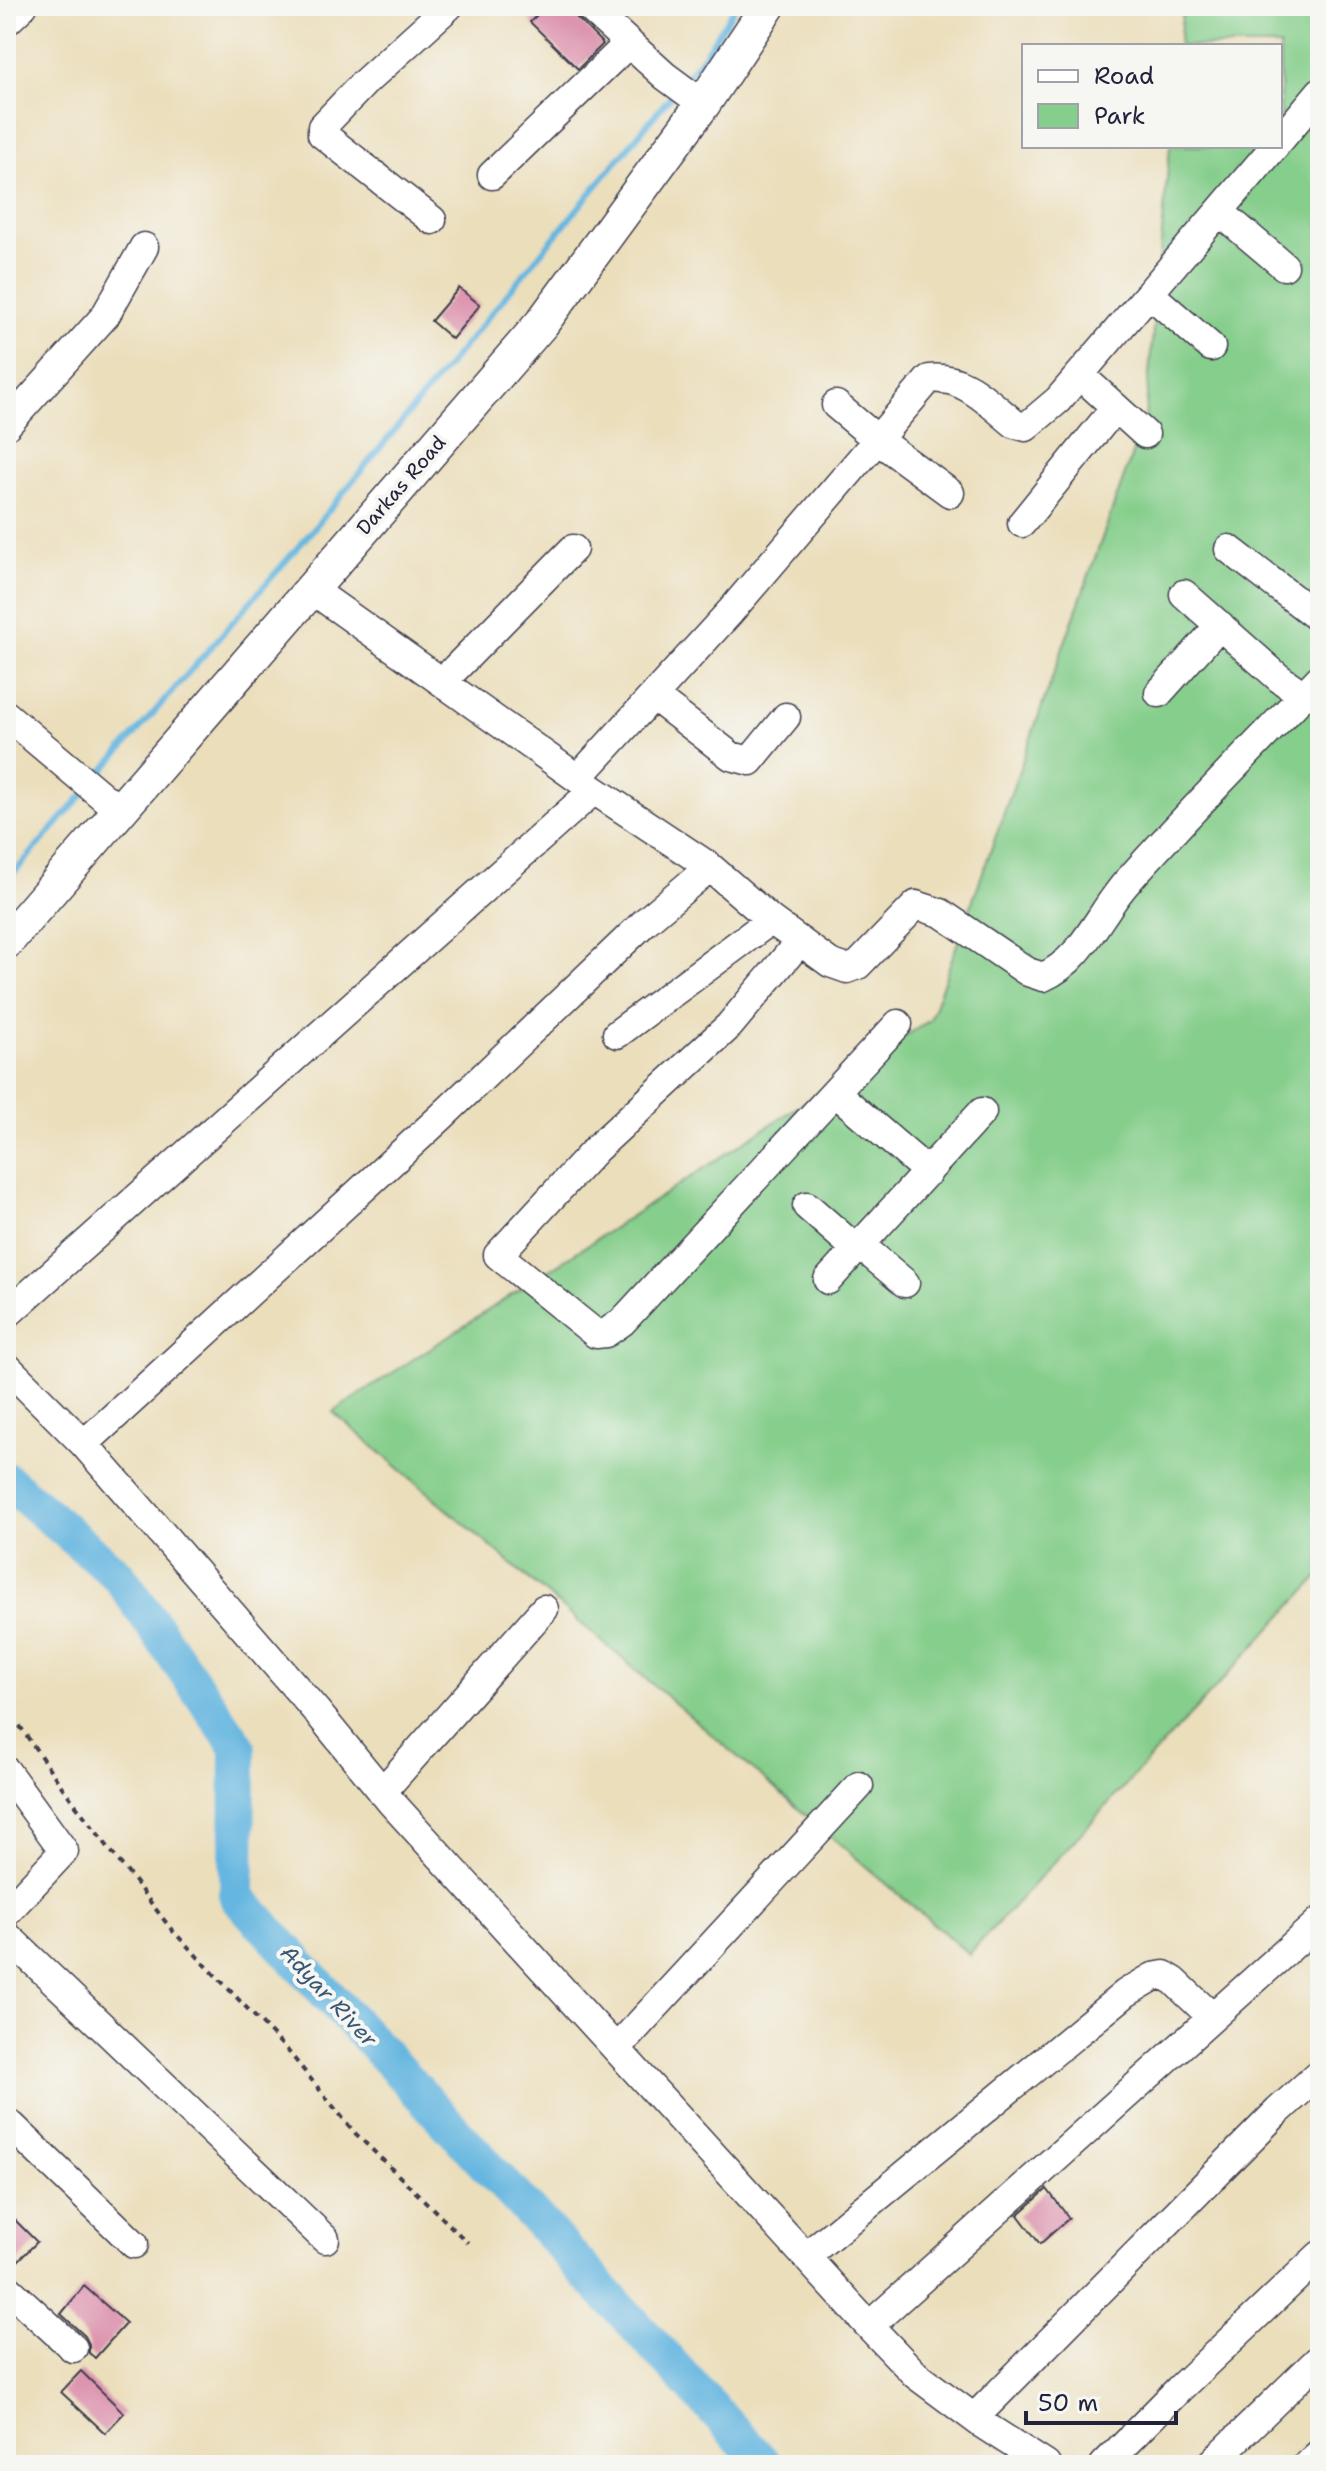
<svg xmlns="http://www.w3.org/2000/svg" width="1326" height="2471" viewBox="0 0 1326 2471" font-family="'Shantell Sans',sans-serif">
<rect width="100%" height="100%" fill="#f6f6f2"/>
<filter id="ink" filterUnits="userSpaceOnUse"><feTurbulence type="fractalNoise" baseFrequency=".0125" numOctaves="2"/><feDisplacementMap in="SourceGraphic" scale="16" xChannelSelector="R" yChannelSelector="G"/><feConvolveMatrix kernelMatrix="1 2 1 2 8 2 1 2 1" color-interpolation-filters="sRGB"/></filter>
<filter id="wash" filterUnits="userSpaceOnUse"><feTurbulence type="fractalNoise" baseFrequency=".006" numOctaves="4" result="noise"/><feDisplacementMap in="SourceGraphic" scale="32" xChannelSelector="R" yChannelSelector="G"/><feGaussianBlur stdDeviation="1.8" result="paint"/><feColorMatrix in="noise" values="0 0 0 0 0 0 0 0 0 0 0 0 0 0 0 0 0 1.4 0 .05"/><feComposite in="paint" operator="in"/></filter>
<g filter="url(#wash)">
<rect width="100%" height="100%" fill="#ebdebb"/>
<!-- green -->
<path fill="#85ce8b" stroke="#547863" stroke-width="2" d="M1183,6H1320V1575L969,1954L333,1412L930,1020L1145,418L1170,146H1280V46H1179Z"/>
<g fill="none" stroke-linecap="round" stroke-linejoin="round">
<!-- stream -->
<path stroke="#65b6e0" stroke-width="6" d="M683,81L704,55L736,6
M96,779L305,539L673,93
M6,882L86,791"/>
<!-- river -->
<path stroke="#65b6e0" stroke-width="36" d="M6,1480L119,1576L238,1747L237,1897L765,2465"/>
</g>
<g id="blocks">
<!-- building -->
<path fill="#dd94af" d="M546,6H565L603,44L578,69L530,22Z
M459,288L480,305L452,339L431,321Z
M1047,2189L1069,2218L1040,2244L1018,2215Z
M6,2211L37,2242L9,2270H6Z
M84,2286L126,2323L95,2358L89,2353V2344L85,2336L61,2314Z
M81,2371L124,2413L105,2433L61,2392Z"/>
</g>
</g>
<g filter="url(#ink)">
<use href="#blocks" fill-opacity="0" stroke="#403e4e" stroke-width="2"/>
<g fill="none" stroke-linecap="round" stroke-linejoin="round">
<defs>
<path id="minor" d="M588,6L665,76L703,104
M6,22L23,6
M1280,140L1320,92
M492,175L629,43
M1220,212L1284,266
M432,220L322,134V127L364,83L449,6
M1150,294L1211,347
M1080,375L1145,434
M836,405L879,441L950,493
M6,426L105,316L144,247
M1022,523L1115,408
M1229,549L1320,619
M311,589L594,790L710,867L771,920L830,963L847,969L858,965L916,905L941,913L1028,972L1043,977C1083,960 1099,913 1127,882C1189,812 1255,746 1320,678
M1184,594L1279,678L1303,695
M443,681L573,549
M1159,693L1220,625
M653,696L731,756L750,761L786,717
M6,715L121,812
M579,777L730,612L929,379C963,374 990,404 1015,424L1026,427L1058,400L1275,146
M800,941L729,1026L596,1149L498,1255L596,1334L606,1333L622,1322L898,1024
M617,1034L771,920
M835,1092L928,1172
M807,1206L856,1249
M860,1245L905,1283
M828,1280L982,1112
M6,1315L594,790
M6,1366L84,1444L318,1713L390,1801L869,2326L916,2375L982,2424L1046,2465
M84,1444L441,1117L646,921L710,867
M6,1771L64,1851L6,1913
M382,1792L544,1609
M6,1935L325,2239
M617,2048L859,1786
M6,2126H12L134,2244
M806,2256L1126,1993L1153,1977L1164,1975L1174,1981L1212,2017
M6,2287L73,2348
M869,2326L1320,1921
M974,2418L1278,2111L1320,2073
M1104,2465L1179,2389L1320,2255
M1210,2465L1320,2358
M1307,2465L1320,2453"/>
<path id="major" d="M6,942L542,323L703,104L768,6"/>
</defs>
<!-- minor casing -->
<use href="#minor" stroke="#403e4e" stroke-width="31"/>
<!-- major casing -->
<use href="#major" stroke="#403e4e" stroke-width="37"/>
<!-- path -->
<path stroke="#403e4e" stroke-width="4" stroke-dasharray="6 6" stroke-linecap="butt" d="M6,1706L62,1787L171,1929L288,2051L355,2133L468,2243"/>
<!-- minor -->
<use href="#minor" stroke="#fff" stroke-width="28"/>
<!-- major -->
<use href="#major" stroke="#fff" stroke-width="34"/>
</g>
</g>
<g text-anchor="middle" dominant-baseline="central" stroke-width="8" stroke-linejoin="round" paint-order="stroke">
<!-- street labels -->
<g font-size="20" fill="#22223b" stroke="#f6f6f2">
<text transform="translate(401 485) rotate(-49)">Darkas Road</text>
</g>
<!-- water labels -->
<g font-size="22" font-style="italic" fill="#395675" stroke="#f6f6f2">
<text transform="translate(329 1996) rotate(47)">Adyar River</text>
</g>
</g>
<!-- margin -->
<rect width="1326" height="2471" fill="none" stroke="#f6f6f2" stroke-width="32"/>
<!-- legend -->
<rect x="1022" y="44" width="260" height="104" fill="#f6f6f2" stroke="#a1a1a9" stroke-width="2"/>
<rect x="1038" y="70" width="40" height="12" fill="#ffffff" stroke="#a1a1a9" stroke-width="2"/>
<text x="1094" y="84" font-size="24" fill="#22223b">Road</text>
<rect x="1038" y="104" width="40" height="24" fill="#85ce8b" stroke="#a1a1a9" stroke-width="2"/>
<text x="1094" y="124" font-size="24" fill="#22223b">Park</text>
<!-- scale -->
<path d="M1026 2411v12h150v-12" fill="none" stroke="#22223b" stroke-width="4"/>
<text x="1038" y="2411" font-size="24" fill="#22223b" stroke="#f6f6f2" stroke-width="6" paint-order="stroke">50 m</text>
</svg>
